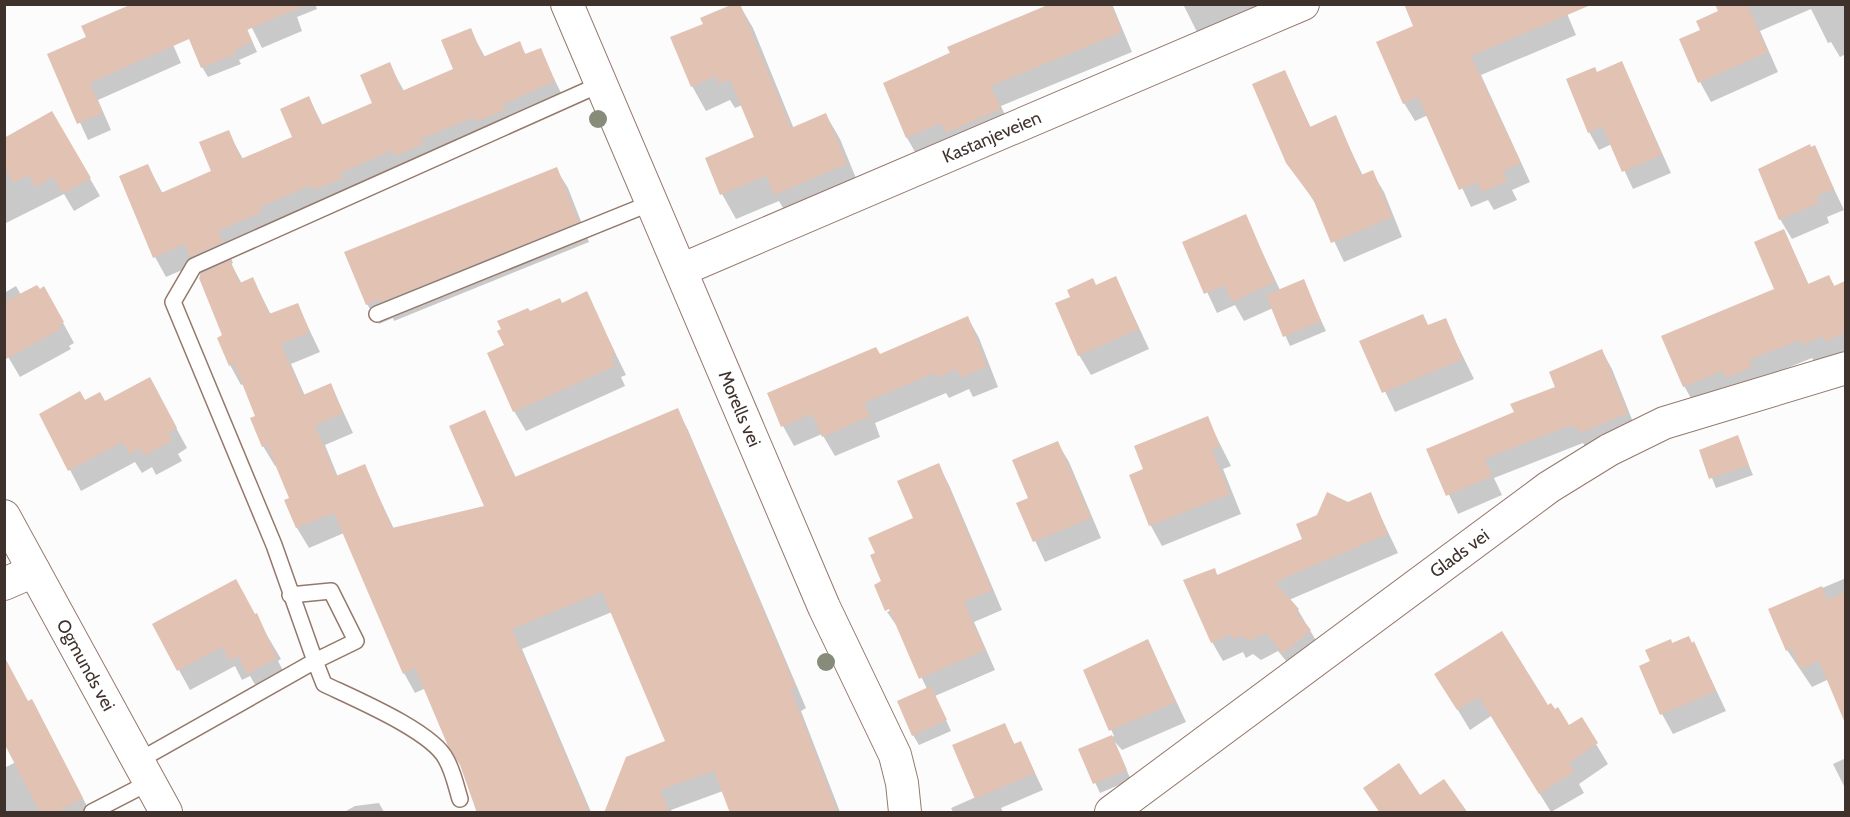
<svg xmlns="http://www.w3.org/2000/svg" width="1850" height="817" viewBox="0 0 1850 817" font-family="Cabin,sans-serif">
<rect width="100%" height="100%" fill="#fcfcfc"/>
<!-- shadow -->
<path fill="#0003" d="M240,4H315L317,9L297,17L302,31L262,48Z
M739,4L753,28L794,129L826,115L840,139L860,188L789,218L779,201L736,219L722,194L707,158L756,138L742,105L735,108L730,100L706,111L692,86L704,25Z
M1046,4H1112L1132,52L1001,106L1011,129L918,157L907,138L885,83L1048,7Z
M1183,4H1266L1198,34Z
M1563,4L1576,35L1481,75L1530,182L1512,190L1517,200L1494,210L1488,200L1471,207L1428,115L1415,121L1404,103L1415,26Z
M1717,4H1846V54L1840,57L1831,42L1828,43L1811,9L1760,31L1778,72L1711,102L1700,82L1702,31L1720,12Z
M160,15L181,63L98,100L111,130L88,140L49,55Z
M244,22L257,52L239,60L241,64L208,77L202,67Z
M470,30L485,57L519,43L526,55L540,50L565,101L228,251L233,263L231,264L242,284L253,279L271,315L297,304L320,352L291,364L305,396L331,385L353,433L325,445L338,477L364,466L394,529L486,507L485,412L516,478L677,410L688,430L806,708L801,711L840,812H731L723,791L671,810L672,812H606L667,741L612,612L522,649L591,812H478L461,765L426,688L415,693L404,673L344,533L309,548L297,528L286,500L291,499L277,465L275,466L263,446L257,417L244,384L241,385L230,365L224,336L196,264L166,277L155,257L148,166L163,194L213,172L228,132L243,159L294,138L309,98L323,126L374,104L389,64L404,91L455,70Z
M1622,63L1671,173L1633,189L1612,144L1599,150L1589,132L1597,73Z
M1284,72L1311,128L1335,117L1363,176L1372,172L1384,192L1402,237L1344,262L1319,209L1288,162Z
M52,113L100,196L74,211L64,194L4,224V140Z
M1814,147L1844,210L1827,217L1829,223L1792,239L1780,219L1811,148Z
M556,169L568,188L589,242L394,321L393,318L379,324L367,304Z
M1245,216L1280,290L1303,281L1326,331L1290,346L1273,308L1244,321L1235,305L1217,313L1184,243Z
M1784,231L1809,285L1829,277L1835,287L1846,283V350L1815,363L1812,358L1695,405L1684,386L1776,290Z
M1116,278L1149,349L1091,375L1079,355L1096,287Z
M16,286L21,295L55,308L74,343L69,346L71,349L20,377L4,350V293Z
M586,293L626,375L621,377L625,386L526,431L514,411L506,346L529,313L562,304Z
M968,318L979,338L998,387L973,397L969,389L949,398L946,393L875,423L880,437L835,456L822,434L794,446L783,426L880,356Z
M1445,320L1474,379L1395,412L1361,342L1429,327Z
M1602,351L1612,369L1637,432L1585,446L1583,443L1494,478L1502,495L1458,514L1428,450L1516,413L1557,387Z
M160,398L187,448L178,454L182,461L156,475L152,467L142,473L135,462L81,491L41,414L85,402Z
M1207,418L1231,466L1223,469L1241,514L1162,546L1151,526L1131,476L1145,470Z
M1737,437L1753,475L1716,488L1701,451Z
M1057,442L1069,462L1101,538L1045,562L1018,504L1030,498Z
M938,465L949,485L1002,610L974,622L995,670L935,696L951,731L919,745L913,735L927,689L899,629L887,612L896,608L883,582L876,553L915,518Z
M1370,494L1398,553L1289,600L1298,610L1321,649L1295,672L1278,651L1261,660L1253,654L1246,658L1243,652L1223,661L1212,642L1214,570L1218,576L1304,539L1348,503Z
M1846,578V693L1838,696L1829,679L1812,687L1787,650L1770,610Z
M235,581L281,659L278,661L287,678L260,693L250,676L242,680L235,666L190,690L154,625Z
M1148,641L1186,722L1122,750L1114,741L1131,780L1100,793L1080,750L1114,736L1085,671Z
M1694,643L1726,711L1673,734L1662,714L1652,661L1672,645Z
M1436,674L1547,707L1568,727L1581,719L1608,764L1579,784L1584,793L1551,812L1491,716L1470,730Z
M28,703L42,720L90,812H4V768L16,762Z
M1004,725L1015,745L1021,743L1043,790L1001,808L1003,812H953L951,808L976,797Z
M1846,758V790L1833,764Z
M379,803L384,812H344L355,806Z"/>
<!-- building -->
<path fill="#e1c2b3" d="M132,4H306V5L247,30L252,42L235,50L236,54L201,68L189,39L90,83L103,113L77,124L47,54L86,37L81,26Z
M733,4H740L791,128L826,113L847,164L774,195L766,176L720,195L705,158L754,137L730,80L719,84L716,76L691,87L670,37L703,24L700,18Z
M1050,4H1111L1122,32L991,86L1001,109L946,133L941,123L906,138L883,83L950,53L947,47Z
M1404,4H1593L1471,56L1521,163L1503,171L1507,181L1482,192L1477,182L1459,190L1418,97L1403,104L1376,42L1413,26Z
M1715,4H1747L1768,52L1698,83L1679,39L1700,30L1696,21L1718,11Z
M471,28L483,57L520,41L525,54L541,48L555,81L502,105L505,110L475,122L474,117L421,139L424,144L395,156L392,150L341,173L343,178L314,190L312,185L260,207L262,212L218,231L223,242L190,257L185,244L153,258L119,176L148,164L161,193L211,171L199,142L229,130L241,159L292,137L280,109L309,96L321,125L372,103L360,75L390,62L402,91L453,69L441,40Z
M1622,61L1662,155L1622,172L1602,126L1588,133L1566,79L1595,67L1597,72Z
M1285,70L1310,127L1336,115L1361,175L1373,170L1392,217L1331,243L1313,199L1286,163L1252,84Z
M52,111L91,178L63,194L53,177L35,187L29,175L13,183L4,167V138Z
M1810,144L1811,147L1815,145L1834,189L1816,196L1819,203L1779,220L1758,169Z
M557,167L579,222L381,302L380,299L366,305L344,252Z
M1246,214L1275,282L1232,302L1224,285L1204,294L1182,242Z
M1784,229L1808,284L1829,275L1834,286L1845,281V333L1825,342L1822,336L1803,345L1800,340L1749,360L1752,367L1726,378L1723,371L1683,387L1661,336L1774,289L1754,242Z
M230,260L240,283L253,277L269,314L298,303L310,332L281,344L303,395L331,383L343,413L315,425L336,476L365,464L392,528L484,506L449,426L485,410L515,477L678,408L796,688L791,690L838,813H730L714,771L660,790L670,813H604L626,757L665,741L602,592L512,629L590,813H477L460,765L448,746L415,668L403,674L334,513L296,528L284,500L289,498L267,445L262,447L250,418L255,416L234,363L229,366L217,338L222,335L199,278L201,274Z
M1116,276L1139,329L1078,356L1055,303L1070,297L1067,290L1093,278L1096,285Z
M1304,279L1321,321L1283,337L1266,295Z
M37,285L40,289L44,286L64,322L59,325L61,329L4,360V302Z
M587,291L616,355L611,357L615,366L513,412L487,353L504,345L497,331L501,329L497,321L528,308L530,311L560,298L562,303Z
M1423,314L1428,325L1446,318L1463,359L1382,393L1359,341Z
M968,316L987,366L961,378L957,369L936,378L934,373L864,403L870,416L822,437L812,414L781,427L767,393L876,347L880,354Z
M1602,349L1628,413L1581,433L1578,427L1573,429L1571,425L1485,459L1492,476L1446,496L1426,449L1514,412L1510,404L1555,387L1549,372Z
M150,377L177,428L168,433L172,441L144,456L140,448L129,454L123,442L68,471L39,414L80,391L85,400L100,392L105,401Z
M1208,416L1220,446L1212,449L1230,494L1149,526L1129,475L1143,469L1134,446Z
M1738,435L1749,465L1709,479L1699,450Z
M1058,441L1091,518L1033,542L1016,503L1028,498L1012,460Z
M939,463L992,590L964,602L985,650L919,679L889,609L885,611L874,585L881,581L870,555L875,553L868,538L913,518L897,481Z
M1327,492L1348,502L1371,492L1388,534L1275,582L1299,609L1296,612L1311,630L1283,654L1266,633L1249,641L1241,636L1234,639L1231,634L1211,643L1183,580L1215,568L1217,575L1302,539L1296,524L1317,515Z
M236,579L255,614L257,613L277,658L247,674L238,656L230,661L222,647L177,671L152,624Z
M1822,586L1827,600L1845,592V723L1819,661L1800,669L1791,648L1786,651L1768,609Z
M1502,631L1548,705L1551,703L1555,709L1558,707L1569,725L1582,717L1598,743L1569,763L1574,772L1539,794L1479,697L1457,710L1434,674Z
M1689,636L1692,643L1694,641L1716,691L1660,715L1639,666L1650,661L1645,650L1671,639L1672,643Z
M1148,639L1176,702L1109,731L1083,670Z
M4,656L28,701L32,699L83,798L56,813H40L4,743Z
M931,686L947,720L912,736L897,701Z
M1005,723L1014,744L1021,741L1035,773L975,799L952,745Z
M1112,735L1127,770L1093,784L1078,749Z
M1399,763L1420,795L1444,779L1468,813H1380L1363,788Z"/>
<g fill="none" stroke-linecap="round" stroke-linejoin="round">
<defs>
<path id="service" d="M377,314L651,203
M290,595L331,591L356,641L315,661L324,684C353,698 432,731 446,759C453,771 456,786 460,799
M138,761L315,661L274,545L173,302L194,266L601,84
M92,812L150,782"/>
<g id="minor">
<path id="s1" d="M567,4L824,607L895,755L902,783L905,812"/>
<path id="s2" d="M681,270L1303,4"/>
<path id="s3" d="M4,516L166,812"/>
<path d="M4,584L34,571"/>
<path id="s4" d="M1111,812L1549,487L1609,450L1664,423L1846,368"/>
</g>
</defs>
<!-- service casing -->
<use href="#service" stroke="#95786b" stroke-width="18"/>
<!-- minor casing -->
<use href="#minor" stroke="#95786b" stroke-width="34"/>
<!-- service -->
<use href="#service" stroke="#fff" stroke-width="15"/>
<!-- minor -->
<use href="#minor" stroke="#fff" stroke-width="32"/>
</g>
<!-- trees -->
<g fill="#858d7a">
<circle cx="598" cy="119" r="9"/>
<circle cx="826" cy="662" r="9"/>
</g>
<g text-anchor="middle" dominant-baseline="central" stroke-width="6" stroke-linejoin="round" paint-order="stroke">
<!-- street labels -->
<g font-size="18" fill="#3f322d" stroke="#fcfcfc">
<text stroke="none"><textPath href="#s2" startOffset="338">Kastanjeveien</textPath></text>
<text stroke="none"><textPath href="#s1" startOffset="440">Morells vei</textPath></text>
<text stroke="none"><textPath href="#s4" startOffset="434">Glads vei</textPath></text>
<text stroke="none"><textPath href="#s3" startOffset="170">Ogmunds vei</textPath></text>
</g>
</g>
<!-- border -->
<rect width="1850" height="817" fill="none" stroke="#3f322d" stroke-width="12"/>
</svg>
